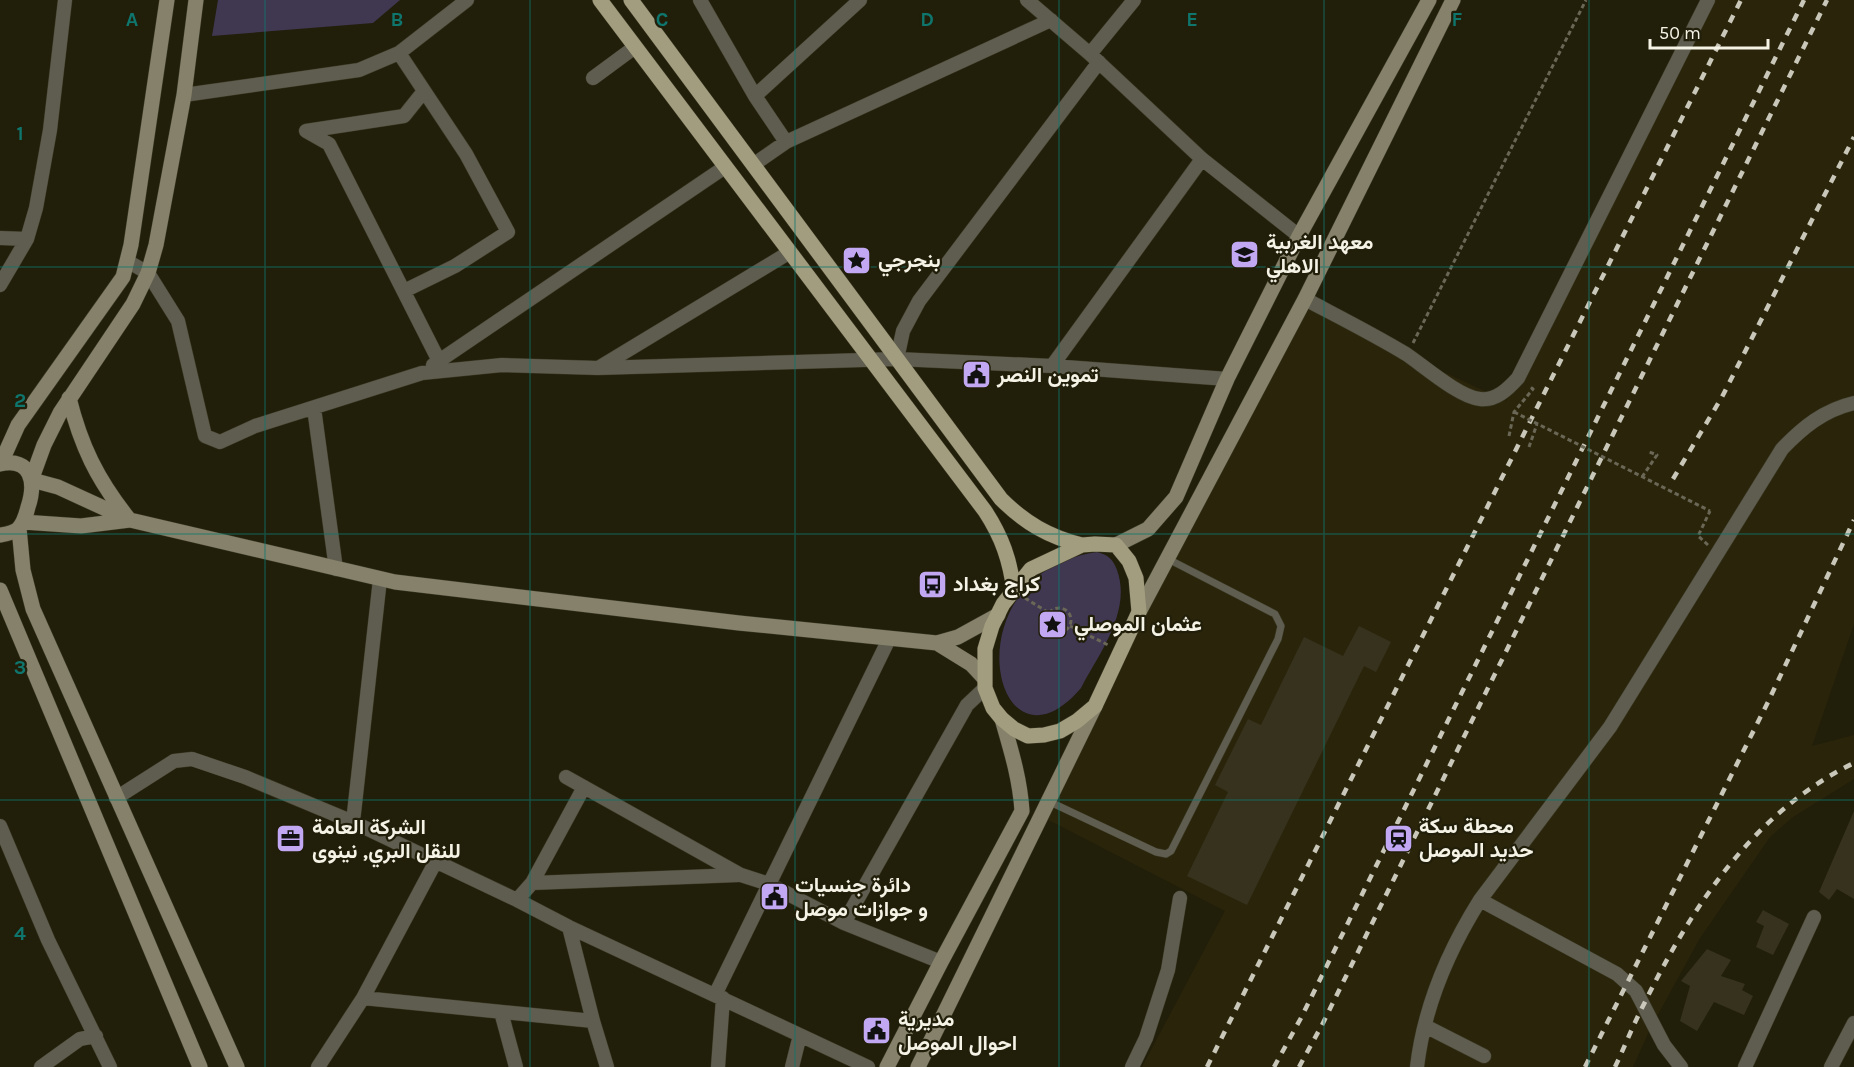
<svg xmlns="http://www.w3.org/2000/svg" width="1854" height="1067" viewBox="0 0 1854 1067" font-family="Karla,Vazirmatn,sans-serif">
<rect width="100%" height="100%" fill="#211e0a"/>
<!-- built -->
<path fill="#2a250a" d="M1712,0H1854V624L1812,746L1854,735V779L1793,817L1770,837L1700,938L1650,1029L1633,1067H1142L1225,911L1041,816L1305,299L1407,355L1506,401Z"/>
<!-- green -->
<path fill="#403751" d="M218,0H400L373,23L212,36Z
M1097,552C1108,555 1113,559 1117,570C1132,611 1099,654 1081,688C994,790 946,574 1097,552Z"/>
<!-- building -->
<path fill="#36321e" d="M1359,626L1391,642L1376,672L1364,666L1247,905L1187,876L1228,792L1215,785L1248,719L1261,725L1304,637L1343,656Z
M1854,811V899L1837,889L1829,900L1819,892Z
M1763,910L1789,924L1773,955L1756,947L1764,926L1756,922Z
M1707,949L1731,960L1721,976L1745,984L1742,990L1753,996L1744,1015L1714,1002L1697,1031L1680,1021L1690,986L1681,981Z"/>
<g fill="none" stroke-linecap="round" stroke-linejoin="round">
<defs>
<path id="service" d="M1048,801L1156,852L1166,854L1171,851L1278,639L1281,626L1275,614L1168,559"/>
<path id="minor" d="M700,0L755,96
M1027,0L1090,54L1202,159L1299,236
M399,53L466,154L508,232L455,266L404,291
M1090,54L1134,0
M593,78L635,47
M424,91L404,116L306,131L329,144L439,361
M184,95L359,70L399,53L467,0
M786,142L755,96L860,0
M753,165L786,142L1051,20
M0,238L27,239
M127,261L148,273L178,321L205,436L220,442L255,426L422,373L502,365L598,368L897,359L1052,366L1227,379
M0,285L27,239L36,208L50,130L65,0
M1305,299C1339,317 1373,334 1406,354C1424,366 1459,397 1480,399C1496,401 1508,389 1518,378L1708,0
M897,359L903,331L919,301L1099,62
M433,365L725,167
M1052,366L1202,159
M600,367L790,252
M314,408L336,569
M380,579L353,822L517,900L569,927L868,1067
M566,777L741,875L769,884L844,923L941,962
M116,798L174,761L192,759L245,777L353,822
M0,826L48,940L110,1067
M532,883L739,875
M517,900L532,883L584,787
M844,923L967,705L985,688
M569,927L593,1021L607,1067
M715,995L889,639
M363,998L593,1021
M501,1012L516,1067
M1425,1026L1484,1056
M41,1067L80,1039L96,1036
M318,1067L363,998L436,861
M718,1067L723,998
M792,1067L800,1035
M1132,1067L1146,1038L1168,970L1180,898
M1417,1067C1424,1007 1448,951 1480,900
M1681,1067L1664,1045L1636,991L1617,974L1480,900L1610,727L1782,449C1803,427 1824,410 1854,403
M1745,1067L1814,917
M1831,1067L1854,1023"/>
<path id="secondary" d="M69,398C81,446 97,479 128,518
M1,463L18,425L123,277L131,245L167,0
M0,464C32,457 36,483 28,507C26,515 24,523 18,529C13,533 7,534 0,535
M32,478L44,445L60,413L133,304L148,273L156,245L184,95L196,0
M32,480L58,487L130,520L395,582L739,623L937,643L958,637L998,615
M23,522L81,526L130,520
M19,528L23,570L33,609L237,1067
M1116,545L1148,529L1176,497L1227,379L1299,236L1429,0
M0,590L200,1067
M1139,612L1305,299L1453,0
M937,643L971,664L984,678
M887,1067L941,962L1022,811C1020,779 1011,750 1002,719
M918,1067L1095,706"/>
<path id="primary" d="M600,0L985,511C1002,537 1010,560 1014,591
M631,0L1001,499C1025,523 1049,537 1082,545
M1095,544L1116,545L1129,561L1136,578L1139,612L1095,706L1077,721L1060,731L1044,735L1028,736L1014,729L1002,719L993,708L985,688V649L992,626L1003,604L1031,569L1082,545Z"/>
</defs>
<!-- service casing -->
<use href="#service" stroke="#3a3824" stroke-width="8"/>
<!-- minor casing -->
<use href="#minor" stroke="#3a3824" stroke-width="15"/>
<!-- secondary casing -->
<use href="#secondary" stroke="#3a3824" stroke-width="16"/>
<!-- primary casing -->
<use href="#primary" stroke="#3a3824" stroke-width="16"/>
<!-- path -->
<path stroke="#6a6756" stroke-width="3" stroke-dasharray="4.5 3" stroke-linecap="butt" d="M1413,343L1586,0
M1509,436L1514,412L1533,389L1529,386
M1529,447L1537,424
M1642,477L1657,455L1647,451
M1708,545L1698,536L1710,511
M1025,598L1049,613
M1047 620a12 12 0 1 1 24 0a12 12 0 1 1-24 0Z
M1070,626L1108,645"/>
<!-- service -->
<use href="#service" stroke="#5f5d4f" stroke-width="7"/>
<!-- minor -->
<use href="#minor" stroke="#5f5d4f" stroke-width="14"/>
<!-- secondary -->
<use href="#secondary" stroke="#85816a" stroke-width="15"/>
<!-- primary -->
<use href="#primary" stroke="#a29d7f" stroke-width="15"/>
<!-- rail -->
<path stroke="#c9c7b9" stroke-width="4.5" stroke-dasharray="8 8" stroke-linecap="butt" d="M1673,479L1722,397L1854,137
M1207,1067L1741,0
M1274,1067L1301,1018L1804,0
M1299,1067L1322,1025L1827,0
M1585,1067L1768,702L1854,520
M1615,1067C1625,1046 1633,1025 1644,1004C1691,908 1754,811 1854,763"/>
<!-- path-bridge -->
<path stroke="#6a6756" stroke-width="3" stroke-dasharray="4.5 3" stroke-linecap="butt" d="M1514,412L1710,511"/>
</g>
<!-- grid -->
<path fill="none" stroke="#0f766e" stroke-width="1.5" stroke-opacity="0.55" d="M265,0V1067M530,0V1067M795,0V1067M1059,0V1067M1324,0V1067M1589,0V1067M0,267H1854M0,534H1854M0,800H1854"/>
<!-- icons -->
<defs>
<symbol id="school-square" viewBox="-11 -11 22 22"><rect x="-9" y="-9" width="18" height="18" rx="4" fill="#c2a8f3" stroke="#211e0a"/><path d="M0-5L7-2L0 1L-7-2ZM-4 1L0 2.5L4 1V4Q0 6-4 4Z" fill="#111"/></symbol>
<symbol id="sight-square" viewBox="-11 -11 22 22"><rect x="-9" y="-9" width="18" height="18" rx="4" fill="#c2a8f3" stroke="#211e0a"/><path d="M0-6L1.8-2.2L6-1.7L2.9 1.2L3.7 5.4L0 3.3L-3.7 5.4L-2.9 1.2L-6-1.7L-1.8-2.2Z" fill="#111"/></symbol>
<symbol id="civic-square" viewBox="-11 -11 22 22"><rect x="-9" y="-9" width="18" height="18" rx="4" fill="#c2a8f3" stroke="#211e0a"/><path d="M-.6-6.5H3V-4.5H.6V-3L4-1V1h2V6H-6V1h2V-1L-.6-3ZM-1.2 2.5V6h2.4V2.5Z" fill="#111"/></symbol>
<symbol id="bus-square" viewBox="-11 -11 22 22"><rect x="-9" y="-9" width="18" height="18" rx="4" fill="#c2a8f3" stroke="#211e0a"/><path d="M-5-6H5V4H4V6H2V4H-2V6H-4V4H-5ZM-3.5-4V0h7V-4ZM-3.5 1.2v1.5H-2V1.2ZM2 1.2v1.5H3.5V1.2Z" fill="#111"/></symbol>
<symbol id="station-square" viewBox="-11 -11 22 22"><rect x="-9" y="-9" width="18" height="18" rx="4" fill="#c2a8f3" stroke="#211e0a"/><path d="M-3-6H3Q5-6 5-4V2Q5 4 3 4L4.5 6H3L1.5 4h-3L-3 6H-4.5L-3 4Q-5 4-5 2V-4Q-5-6-3-6ZM-3.5-4v3h7v-3ZM-3.5 1v1.5H-2V1ZM2 1v1.5H3.5V1Z" fill="#111"/></symbol>
<symbol id="office-square" viewBox="-11 -11 22 22"><rect x="-9" y="-9" width="18" height="18" rx="4" fill="#c2a8f3" stroke="#211e0a"/><path d="M-6-3h4V-5.5h4V-3h4V5H-6ZM-1-4.5V-3h2v-1.5ZM-6 0V1H6V0Z" fill="#111"/></symbol>
</defs>
<g fill-rule="evenodd">
<use href="#school-square" x="1228" y="238" width="33" height="33"/>
<use href="#sight-square" x="840" y="244" width="33" height="33"/>
<use href="#civic-square" x="960" y="358" width="33" height="33"/>
<use href="#bus-square" x="916" y="568" width="33" height="33"/>
<use href="#sight-square" x="1036" y="608" width="33" height="33"/>
<use href="#station-square" x="1382" y="822" width="33" height="33"/>
<use href="#office-square" x="274" y="822" width="33" height="33"/>
<use href="#civic-square" x="758" y="880" width="33" height="33"/>
<use href="#civic-square" x="860" y="1014" width="33" height="33"/>
</g>
<g text-anchor="middle" dominant-baseline="central" stroke-width="4.5" stroke-linejoin="round" paint-order="stroke">
<!-- poi labels -->
<g font-size="21" font-weight="bold" fill="#f5f3e6" stroke="#211e0a" text-anchor="start">
<text x="1266" y="242">معهد الغربية<tspan x="1266" dy="24">الاهلي</tspan></text>
<text x="878" y="260">بنجرجي</text>
<text x="997" y="375">تموين النصر</text>
<text x="953" y="584">كراج بغداد</text>
<text x="1074" y="624">عثمان الموصلي</text>
<text x="1419" y="826">محطة سكة<tspan x="1419" dy="24">حديد الموصل</tspan></text>
<text x="312" y="827">الشركة العامة<tspan x="312" dy="24">للنقل البري, نينوى</tspan></text>
<text x="795" y="885">دائرة جنسيات<tspan x="795" dy="24">و جوازات موصل</tspan></text>
<text x="898" y="1019">مديرية<tspan x="898" dy="24">احوال الموصل</tspan></text>
</g>
</g>
<g font-size="20" text-anchor="middle" font-weight="bold" fill="#0f766e" stroke="#211e0a" stroke-width="4.5" stroke-linejoin="round" paint-order="stroke">
<text x="132" y="26">A</text>
<text x="397" y="26">B</text>
<text x="662" y="26">C</text>
<text x="927" y="26">D</text>
<text x="1192" y="26">E</text>
<text x="1457" y="26">F</text>
<text x="20" y="140">1</text>
<text x="20" y="407">2</text>
<text x="20" y="674">3</text>
<text x="20" y="940">4</text>
</g>
<!-- scale -->
<path d="M1650 39v9h118v-9" fill="none" stroke="#f5f3e6" stroke-width="3"/>
<text x="1659" y="39" font-size="18" fill="#f5f3e6" stroke="#211e0a" stroke-width="4.5" paint-order="stroke">50 m</text>
</svg>
